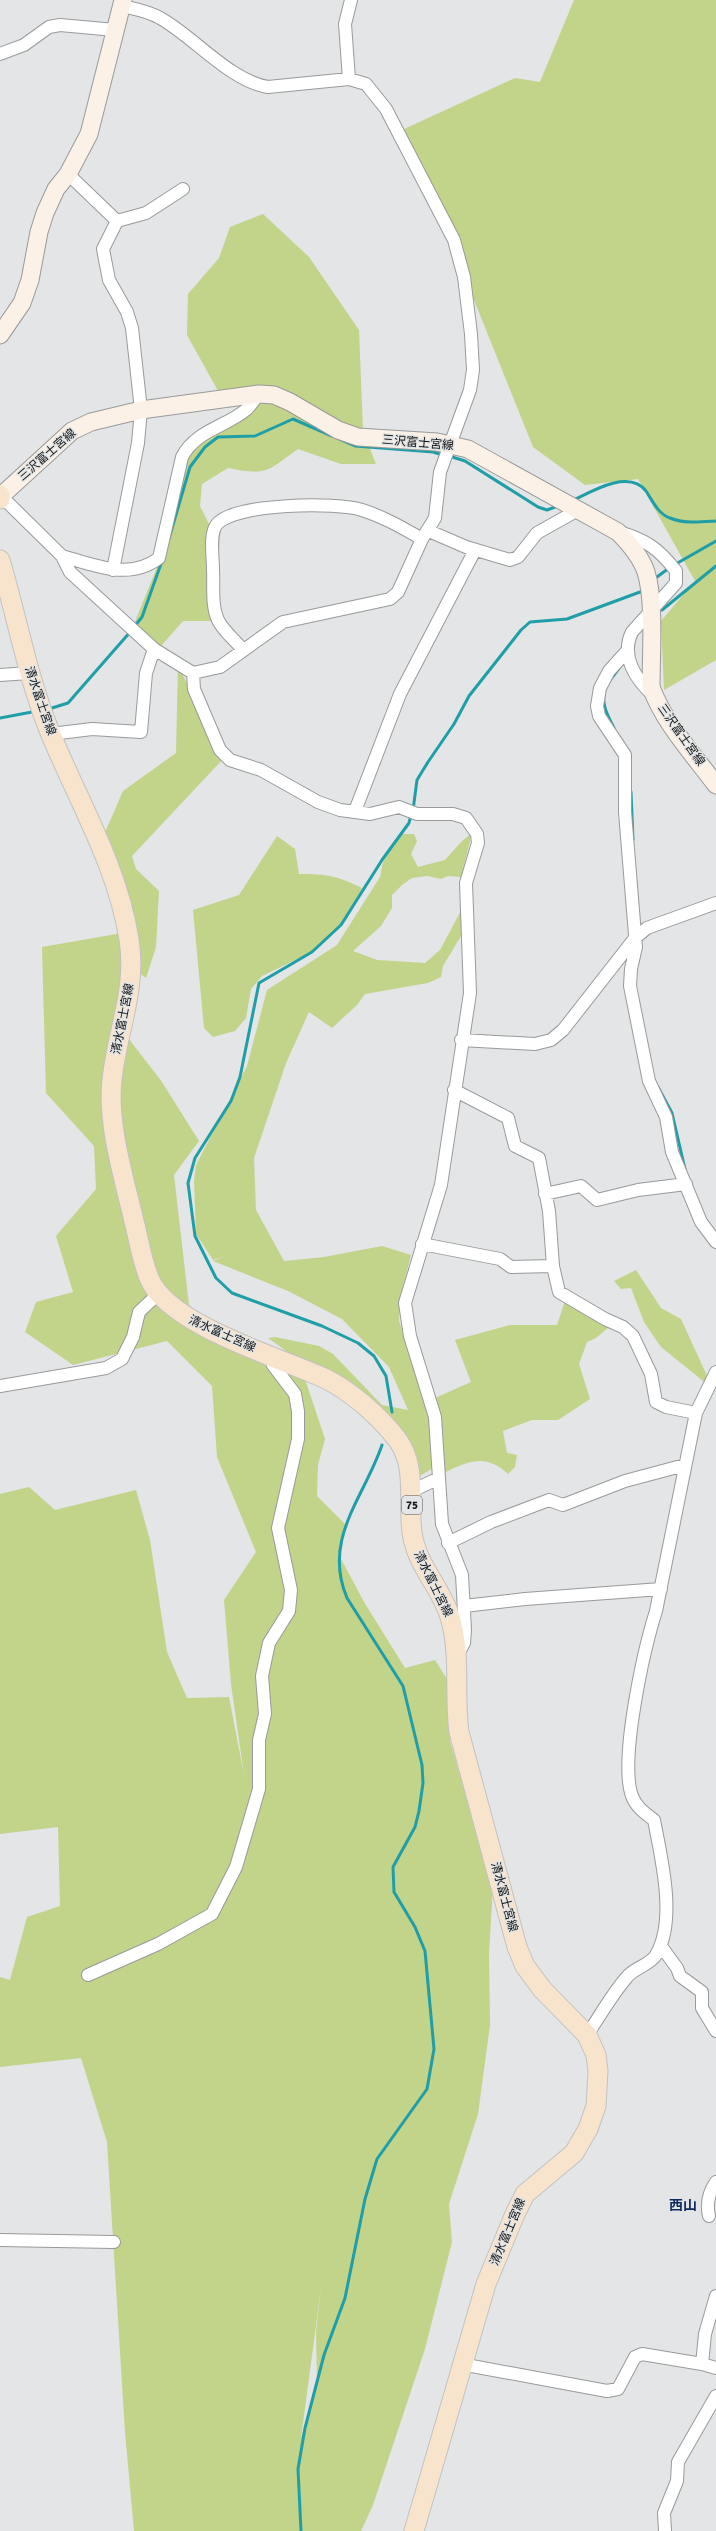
<svg xmlns="http://www.w3.org/2000/svg" width="716" height="2531" viewBox="0 0 716 2531" font-family="Signika,'Noto Sans JP',sans-serif">
<rect width="100%" height="100%" fill="#e3e5e6"/>
<!-- green -->
<path fill="#c2d38a" fill-rule="evenodd" d="M574,0H716V660L664,690L661,621L695,581L638,479L585,485L533,447L462,270L402,130L515,78L540,82Z
M263,214L309,257L359,330L363,431L376,464H341L298,449C267,471 268,476 228,468L202,484L200,506L214,534V621H183L161,646L132,629L160,560L182,457L249,406L254,395L218,391L187,335L188,294L219,258L230,227Z
M178,665L223,759L132,856L136,869L159,891L156,947L146,978L138,972L132,937V904L122,873L103,837L123,791L176,753Z
M472,833L461,877L448,876L441,879L427,876L412,878L402,885L392,895V908L381,926L353,951L377,960L425,963L440,950L464,905V931L443,966L441,977L428,983L365,994L357,1005L332,1028L309,1012L286,1063L254,1158L256,1210L284,1261L324,1257L382,1246L411,1255L400,1298L399,1321L427,1405L435,1443L433,1468L420,1476L417,1457L404,1435L268,1338L275,1337L319,1346L333,1354L382,1405L408,1410L389,1367L342,1319L288,1291L213,1261L226,1256L213,1260L196,1234L194,1181L196,1165L247,1066L267,990L337,945L380,877L383,862L402,834H414L417,841L411,854L418,867L445,860L462,841Z
M277,836L295,849L299,874C326,874 338,876 362,888L347,919L316,950L262,976L251,989L246,1018L235,1031L213,1037L204,1028L193,910L239,895Z
M122,933V1030L162,1082L199,1141L174,1175L189,1305L247,1355L304,1376L325,1439L318,1465L317,1496L345,1524L339,1555L364,1602L405,1668L435,1660L449,1682L450,1741L493,1887L489,1953L490,2025L478,2114L449,2204L452,2242L425,2349L373,2505L361,2531H134L125,2432L107,2142L81,2058L0,2067V1977L10,1980L27,1917L60,1906L58,1827L0,1834V1494L29,1487L55,1510L136,1490L150,1540L167,1652L187,1698L229,1697L244,1775L231,1684L224,1600L256,1552L217,1457L212,1386L167,1341L73,1365L25,1332L36,1302L73,1292L56,1236L96,1189L94,1146L46,1093L42,947ZM321,2288L316,2332L317,2384L301,2438Z
M636,1270L661,1308L681,1319L708,1378V1385L661,1347L644,1322L631,1288L621,1289L614,1281Z
M566,1298L609,1327L596,1338L587,1342L579,1364L590,1399L558,1420H532L503,1431L507,1453L517,1455L515,1467L508,1474C486,1453 468,1461 444,1473L441,1414L435,1398L471,1382L455,1340L510,1325H557Z"/>
<g fill="none" stroke-linecap="round" stroke-linejoin="round">
<!-- stream -->
<path stroke="#209ea8" stroke-width="3" d="M339,439L355,446L433,452L443,455
M449,456L465,461L538,507L547,510L558,506
M574,500C592,491 629,469 646,491C652,500 658,514 670,518C685,524 701,522 716,521
M168,542L190,467L205,447L218,437L255,436L293,419L332,436
M674,565L716,541
M657,577L669,568
M662,610L716,566
M134,627L142,617L162,561
M52,708L68,703L131,631
M0,718L32,712
M614,728C607,715 599,700 607,685C610,679 616,673 620,667
M631,792L633,840
M413,810L417,780L428,762L454,724L469,696L521,630L530,622L567,619L640,592
M658,1087L672,1113L685,1169
M392,1412L386,1376L374,1356L358,1343L322,1326L232,1293L216,1278L195,1236L188,1183L195,1158L231,1101L240,1077L259,983L312,952L341,925L382,860L409,823L411,815
M301,2531L298,2469L305,2428L324,2355L345,2298L365,2199L377,2159L427,2089L434,2049L425,1951L415,1927L394,1892L393,1867L415,1827L419,1811L423,1783L422,1765L403,1686L347,1598C322,1539 364,1498 382,1445"/>
<defs>
<path id="street" d="M0,54L24,45L49,27L60,25L115,30
M349,79L345,24L351,0
M68,174L117,221L103,249L109,280L127,312L132,328L141,410L138,443L113,570
M117,221L146,213L183,189
M1,496L62,556L70,572L154,649L193,673L220,667L283,622L390,599L398,592L422,539L435,518L440,472L470,390L473,370L471,334L464,277L454,240L386,109L366,84L349,79L268,87C230,81 193,36 160,18C148,11 135,9 122,6
M429,531L466,547L510,560L518,557L537,533L578,510
M619,532C646,540 658,548 676,571V583L632,632C620,656 636,680 654,696
M62,556C94,565 129,581 159,558L182,457C196,430 226,427 247,409C251,405 255,399 259,394
M243,650C236,641 223,631 218,620C211,605 214,584 213,569C213,556 209,534 217,524C235,503 337,502 362,510C384,517 403,528 422,539
M626,652L609,671L600,688L597,706L599,716L625,755V812L636,947L631,969L630,986L649,1081L666,1117L672,1152L701,1222L716,1242
M193,673L194,689L220,750L230,760L261,770L318,802L340,810L370,814L399,807L417,814H453L466,818L477,834L478,843L466,883L470,993L441,1185L405,1303L410,1336L435,1417L442,1524L462,1575L465,1630L464,1643L458,1654
M0,675L29,673
M51,734L92,729L141,732L146,673L154,649
M355,811L400,694L475,550
M461,1040L535,1044L551,1040L563,1030L635,938L647,928L716,903
M454,1090L508,1118L515,1146L539,1158L549,1211L553,1266L559,1292L605,1319L623,1327L633,1336L651,1374L656,1402L666,1407L696,1413
M545,1194L581,1186L597,1200L638,1190L686,1184
M422,1244L500,1259L511,1267L553,1266
M0,1386L106,1368L122,1359L133,1337L139,1312L157,1295
M412,1491L439,1478
M448,1543L491,1522L549,1500L563,1505L625,1481L685,1465
M464,1606L525,1599L661,1589
M661,1946L677,1968L680,1976L702,1992V2008L716,2031
M88,1975L158,1944L212,1914L236,1867L259,1789V1740L265,1714L262,1676L269,1643L289,1611L291,1590L278,1528L298,1439V1411L295,1394L273,1365L270,1356
M587,2035C600,2016 612,1994 627,1977C634,1968 650,1965 656,1955C677,1920 661,1857 654,1820C645,1813 636,1807 632,1796C619,1760 644,1649 656,1611L696,1413L716,1372
M709,2216C706,2203 709,2192 716,2182
M0,2240L114,2242
M461,2364L607,2391L618,2389L635,2357L642,2354L702,2364L716,2368
M702,2364L705,2334L716,2296
M665,2531L664,2513L677,2481L678,2462L716,2396"/>
<path id="secondary" d="M0,335L22,303L30,280L39,232L45,213L56,189L68,174L89,134L123,0
M1,496L72,431L91,422L141,410L259,394L274,395L290,402L338,430L358,437L437,442L468,449L618,532C629,543 641,557 646,572C655,600 651,656 651,687C664,723 693,754 716,785"/>
<path id="primary" d="M0,495V499
M0,560C17,617 27,675 49,730C77,799 117,864 129,939C137,990 117,1031 112,1080C107,1124 124,1178 134,1221C139,1240 142,1262 150,1280C170,1325 278,1357 324,1378C351,1391 379,1416 397,1439C419,1468 406,1505 413,1538C419,1568 442,1589 450,1617C461,1654 454,1695 459,1732L517,1947L525,1966L542,1989L587,2035L596,2055L598,2071L596,2106L588,2129L574,2153L525,2194L515,2214L486,2284L414,2531"/>
</defs>
<!-- street casing -->
<use href="#street" stroke="#989a9b" stroke-width="14"/>
<!-- secondary casing -->
<use href="#secondary" stroke="#989a9b" stroke-width="19"/>
<!-- primary casing -->
<use href="#primary" stroke="#c2c2c2" stroke-width="21"/>
<!-- street -->
<use href="#street" stroke="#fff" stroke-width="12"/>
<!-- secondary -->
<use href="#secondary" stroke="#fbf1e6" stroke-width="17"/>
<!-- primary -->
<use href="#primary" stroke="#f8e3cd" stroke-width="19"/>
</g>
<g text-anchor="middle" dominant-baseline="central" stroke-width="3" stroke-linejoin="round" paint-order="stroke">
<!-- shield labels -->
<rect fill="#e3e5e6" stroke="#515353" stroke-width="1" x="402" y="1496" width="20" height="18" rx="3"/>
<g font-size="11" font-weight="bold" fill="#131414">
<text x="412" y="1505">75</text>
</g>
<!-- street labels -->
<g font-size="12" fill="#131414" stroke="#e3e5e6">
<text transform="translate(418 443) rotate(5)">三沢富士宮線</text>
<text transform="translate(47 455) rotate(-41)">三沢富士宮線</text>
<text transform="translate(40 701) rotate(71)">清水富士宮線</text>
<text transform="translate(681 735) rotate(55)">三沢富士宮線</text>
<text transform="translate(123 1019) rotate(-79)">清水富士宮線</text>
<text transform="translate(222 1334) rotate(24)">清水富士宮線</text>
<text transform="translate(433 1584) rotate(64)">清水富士宮線</text>
<text transform="translate(504 1897) rotate(75)">清水富士宮線</text>
<text transform="translate(508 2232) rotate(-67)">清水富士宮線</text>
</g>
<!-- quarter labels -->
<g font-size="14" font-weight="bold" fill="#0f2b60" stroke="#e3e5e6">
<text x="683" y="2205">西山</text>
</g>
</g>
</svg>
